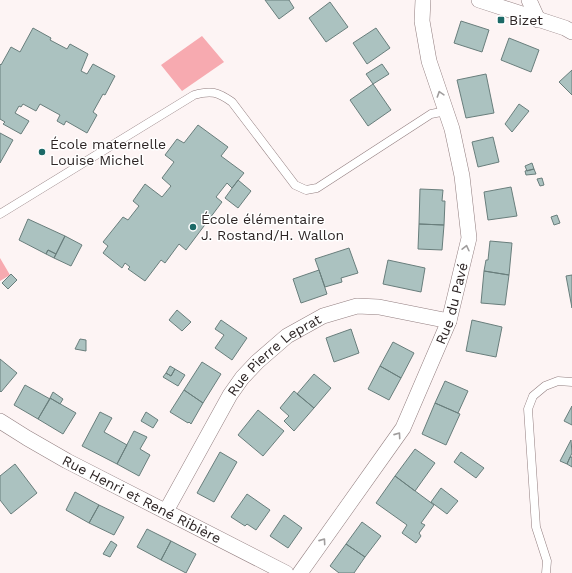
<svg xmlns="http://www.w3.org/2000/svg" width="572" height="573" viewBox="0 0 572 573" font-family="'Work Sans',sans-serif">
<rect width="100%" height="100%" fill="#fdf4f4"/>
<!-- green -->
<path fill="#f7aab0" d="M202,36L224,62L182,91L161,65Z
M0,258L10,275L0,281Z"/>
<!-- building -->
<path fill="#abc2c0" stroke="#697e7c" d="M265,0H289L294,8L279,19Z
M330,2L348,27L326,42L309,18Z
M461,21L489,30L482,52L454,43Z
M33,28L51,38L50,40L67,49L70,44L88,54L81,71L87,74L93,64L115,76L105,95L103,94L93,112L97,115L87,133L66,121L64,125L57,121L60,115L40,104L36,111L23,104L21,107L19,106L15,113L29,121L21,134L3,124L5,122L0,119V64L1,65L11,47L20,52Z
M376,28L390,48L367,64L353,43Z
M509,38L539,50L531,72L501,60Z
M382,64L389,74L373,84L366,74Z
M572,70V95L559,82Z
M486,74L494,113L466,118L457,80Z
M373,84L391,110L368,126L350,100Z
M519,104L529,111L512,132L505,124Z
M198,125L228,147L221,156L244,173L232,188L227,183L216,197L222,202L186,250L179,244L165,263L161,260L145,281L128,269L130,267L125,263L122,268L103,253L108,246L103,242L123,217L128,220L139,206L133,201L145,184L162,197L171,186L162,178L174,162L165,155L177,139L184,143Z
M0,133L13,140L0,163Z
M493,137L499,162L478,167L472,142Z
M532,163L534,169L527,171L525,166Z
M534,169L536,174L526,175L525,171Z
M542,178L544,185L540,186L537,179Z
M238,180L251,191L238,208L225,198Z
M511,187L517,216L488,220L484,192Z
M420,189L443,190L442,201H445L444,225L419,224Z
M557,215L560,223L554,225L551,217Z
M28,219L65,236L56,254L48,250L46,254L19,240Z
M419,224L444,225L442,250L418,249Z
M65,236L82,245L71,266L54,258Z
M490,241L512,243L509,275L484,271L486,260H488Z
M349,248L358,273L341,278L342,282L325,287L315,259Z
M48,250L56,254L54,258L46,254Z
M388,260L425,268L421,292L383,284Z
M319,270L327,294L301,303L293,279Z
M484,271L509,275L505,305L481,303Z
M11,274L17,280L8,289L2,283Z
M572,275V308L566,276Z
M177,310L191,322L182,331L169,320Z
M221,320L247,338L232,360L215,348L224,335L215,329Z
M472,320L502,327L496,357L466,351Z
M351,329L359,353L334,362L326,338Z
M80,339L86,340V351L75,349Z
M393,342L414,353L401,378L380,366Z
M0,359L17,373L1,392L0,391Z
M202,362L221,374L203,403L184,390Z
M170,366L175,369L171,376L166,373Z
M380,366L401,378L389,400L368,389Z
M175,369L185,375L178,386L163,377L166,373L171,376Z
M314,374L331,388L314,408L297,394Z
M445,381L468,391L458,413L435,403Z
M25,385L50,399L38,419L14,405Z
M184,390L203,403L191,424L189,422L188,423L170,412Z
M294,391L314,408L294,431L284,421L289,416L280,408Z
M53,392L63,399L60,404L50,398Z
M50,398L76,413L63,434L38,419Z
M435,403L460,414L446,445L422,434Z
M572,406V425L564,421Z
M258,410L284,431L263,456L238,435Z
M100,412L112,418L104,432L127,445L117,464L82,446Z
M146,412L158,420L153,428L141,421Z
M134,431L147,437L140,449L150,455L139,476L117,464Z
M571,440L572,453L567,464L560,461Z
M415,449L435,463L415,491L395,476Z
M220,452L237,462L214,502L197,493Z
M461,452L484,468L476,478L454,462Z
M570,457H572V467L567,464Z
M15,464L37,493L11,514L0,500V476Z
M395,476L434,505L421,523L425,525L419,533L421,536L416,543L402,533L407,525L376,503Z
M441,488L458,501L447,514L431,502Z
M75,492L99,505L89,523L66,510Z
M247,494L270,510L256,530L247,524L245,526L231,517Z
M99,505L124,517L114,535L89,523Z
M284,515L302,528L288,548L270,536Z
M362,522L381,536L365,557L346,544Z
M147,529L171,541L161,560L137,547Z
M111,541L117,545L110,557L103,554Z
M171,541L196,554L186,573L161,560Z
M346,544L365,557L354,573H339L330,566Z"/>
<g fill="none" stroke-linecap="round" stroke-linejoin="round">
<defs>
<path id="lane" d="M0,214L194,95C211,90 218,92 232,102L295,185L306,190L317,188L431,114L446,111
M546,573L547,561L536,527L528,409L533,396L545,386L558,381L572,382"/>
<g id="street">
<path d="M479,0L565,28L572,32"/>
<path d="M529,0L538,20"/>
<path id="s1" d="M0,421L27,438L67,461L286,573"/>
<path id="s2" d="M166,511L230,395L242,378L257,362L287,336L323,316L357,306L379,307L449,321"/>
<path id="s3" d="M300,573L403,428L449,321L469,238L462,176L452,129L429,61L422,21L423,0"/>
</g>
</defs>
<!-- lane casing -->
<use href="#lane" stroke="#937f80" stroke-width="9"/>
<!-- street casing -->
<use href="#street" stroke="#937f80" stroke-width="16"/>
<!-- lane -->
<use href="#lane" stroke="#fff" stroke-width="8"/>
<!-- street -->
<use href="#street" stroke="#fff" stroke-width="15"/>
</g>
<!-- one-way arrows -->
<defs><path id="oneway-chevron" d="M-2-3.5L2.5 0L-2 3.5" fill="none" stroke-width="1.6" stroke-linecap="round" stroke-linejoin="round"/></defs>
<g stroke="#a09d9d">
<use href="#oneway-chevron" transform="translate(440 94) rotate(-108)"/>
<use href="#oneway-chevron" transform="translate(466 248) rotate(-77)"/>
<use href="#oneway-chevron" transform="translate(398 435) rotate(-55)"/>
<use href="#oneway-chevron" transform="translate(323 541) rotate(-55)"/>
</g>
<!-- markers -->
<g fill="#1c6967" stroke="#fff" stroke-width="1.5">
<rect x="497" y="16" width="8" height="8" rx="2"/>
<circle cx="42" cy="152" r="4"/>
<circle cx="193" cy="227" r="4"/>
</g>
<g text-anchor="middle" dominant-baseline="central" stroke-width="3" stroke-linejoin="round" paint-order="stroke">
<!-- poi labels -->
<g font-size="14" fill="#2d2525" stroke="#fff" text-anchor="start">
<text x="509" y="20">Bizet</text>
<text x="50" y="144">École maternelle<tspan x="50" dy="16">Louise Michel</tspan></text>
<text x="201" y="219">École élémentaire<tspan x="201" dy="16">J. Rostand/H. Wallon</tspan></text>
</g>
<!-- street labels -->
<g font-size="14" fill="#2d2525" stroke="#fff">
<text stroke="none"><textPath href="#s3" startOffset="312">Rue du Pavé</textPath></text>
<text stroke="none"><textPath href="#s2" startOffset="193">Rue Pierre Leprat</textPath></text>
<text stroke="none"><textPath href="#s1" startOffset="162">Rue Henri et René Ribière</textPath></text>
</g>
</g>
</svg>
